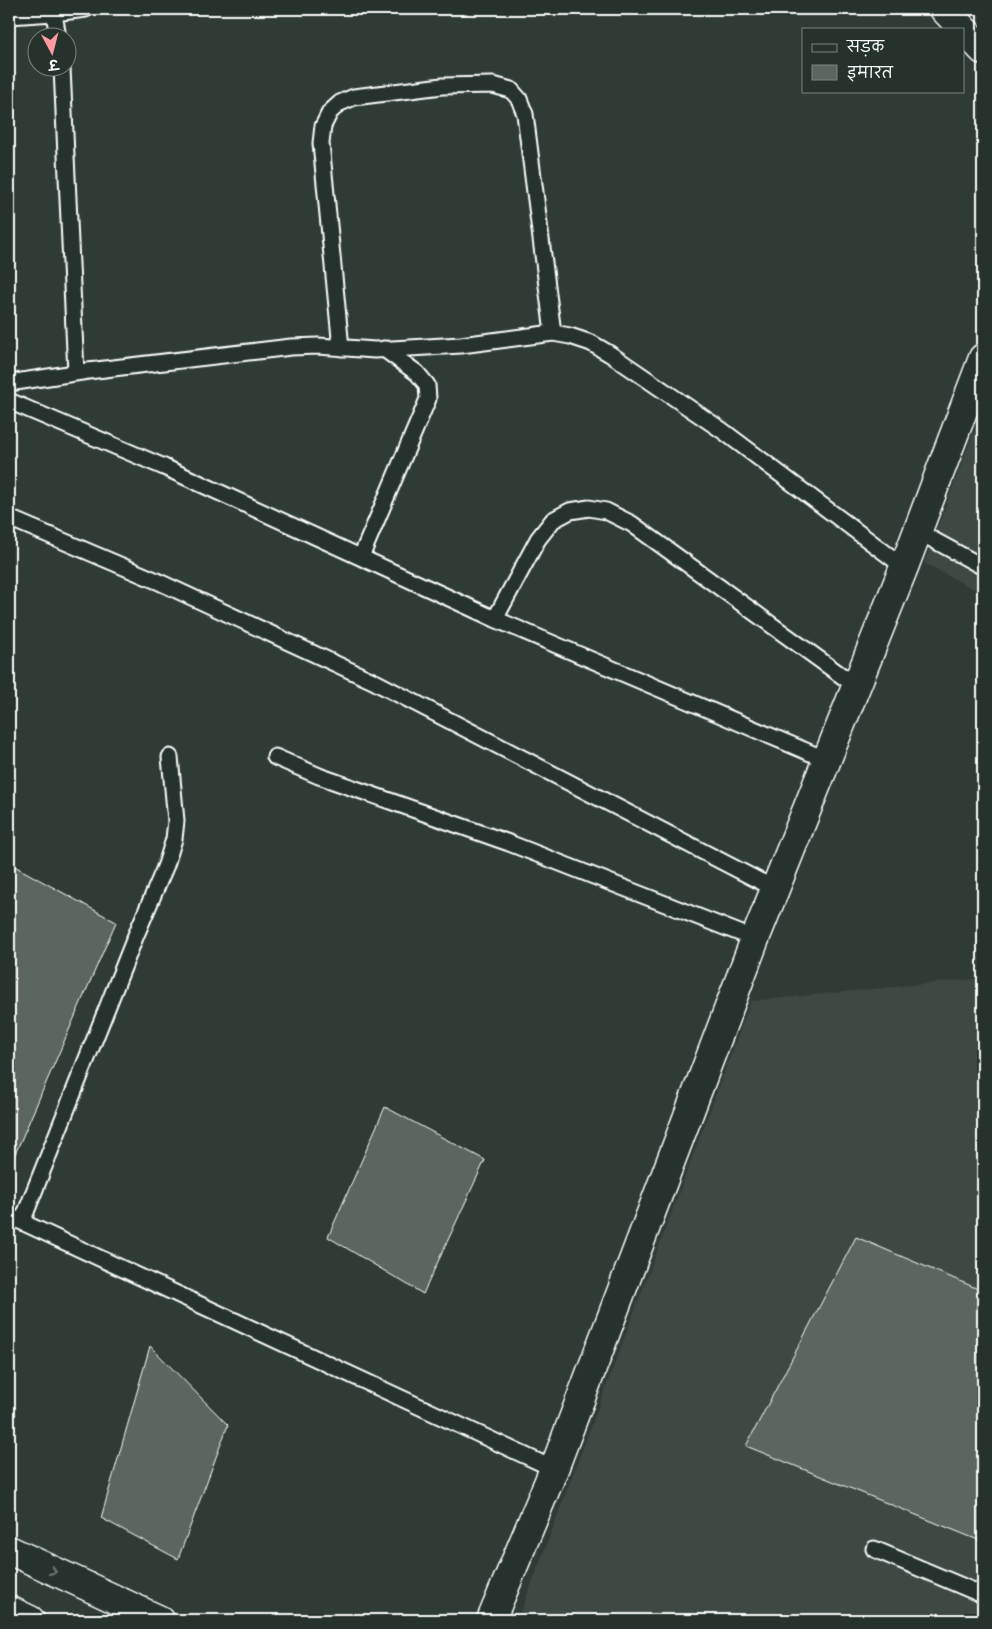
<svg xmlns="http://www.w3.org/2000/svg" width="992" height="1629" viewBox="0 0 992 1629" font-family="Delius,'Playpen Sans Deva',sans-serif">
<rect width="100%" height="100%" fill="#2f3b35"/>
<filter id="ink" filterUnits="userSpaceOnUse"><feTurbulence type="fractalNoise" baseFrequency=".02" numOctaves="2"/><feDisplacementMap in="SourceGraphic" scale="10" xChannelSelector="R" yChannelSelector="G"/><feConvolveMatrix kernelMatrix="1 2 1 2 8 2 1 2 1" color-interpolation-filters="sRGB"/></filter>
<g filter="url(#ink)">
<!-- built -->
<path fill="#3c4842" d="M983,407V594L924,563Z
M983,978V1620H518L751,1001Z"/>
<!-- building -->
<path fill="#5b6661" stroke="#fff" d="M9,863L116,922L9,1168Z
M385,1107L485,1160L423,1294L328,1237Z
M856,1237L983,1291V1542L746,1446Z
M150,1346L228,1425L178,1559L101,1518Z"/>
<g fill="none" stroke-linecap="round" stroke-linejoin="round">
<defs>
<path id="lane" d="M54,13L58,38
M9,16L54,13L86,9
M62,68L76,373
M341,348L321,143L323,126L330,112L340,103L354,97L442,86L493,85L511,90L519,99L525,114L553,333
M9,383L88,371L291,347L318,346L375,350L461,345L553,333L570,336L591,343L610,354L723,431L904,567
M9,401L164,467L495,619L827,760
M9,518L157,581L375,682L775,889
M917,531L983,567
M361,557L428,399L427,385L417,373L384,349
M495,619L538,539L553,520L570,511L589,508L606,511L632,524L856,686
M275,757L319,776L509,843L755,939
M9,1216L554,1469
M22,1222L136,935L166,865L174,839L176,821L170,757
M874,1549L983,1595"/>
<path id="street" d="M944,9L963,29
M963,29L983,50
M491,1620L554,1469L755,939L904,567L983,358"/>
<path id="primary" d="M9,1550L160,1620
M9,1610L30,1620"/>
</defs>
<!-- lane casing -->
<use href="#lane" stroke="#fff" stroke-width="19"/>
<!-- street casing -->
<use href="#street" stroke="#fff" stroke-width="31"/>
<!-- primary casing -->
<use href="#primary" stroke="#fff" stroke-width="31"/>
<!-- lane -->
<use href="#lane" stroke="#26332d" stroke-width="15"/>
<!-- street -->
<use href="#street" stroke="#26332d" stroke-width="28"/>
<!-- primary -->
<use href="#primary" stroke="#26332d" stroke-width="28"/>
</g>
<!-- one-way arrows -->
<defs><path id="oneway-chevron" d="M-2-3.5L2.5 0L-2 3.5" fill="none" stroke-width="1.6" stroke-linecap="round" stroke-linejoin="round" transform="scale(1.25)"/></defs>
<use stroke="#727a76" href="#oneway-chevron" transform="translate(53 1571) rotate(25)"/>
</g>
<!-- margin -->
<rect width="992" height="1629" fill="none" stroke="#26332d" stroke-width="30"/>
<rect x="15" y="15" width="962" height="1599" fill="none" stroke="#fff" stroke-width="2" filter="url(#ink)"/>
<!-- legend -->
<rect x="802" y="28" width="162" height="65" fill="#26332d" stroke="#7d8581"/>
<rect x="812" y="44" width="25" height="8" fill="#26332d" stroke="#7d8581"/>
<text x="847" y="52" font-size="15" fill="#ffffff">सड़क</text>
<rect x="812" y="65" width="25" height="15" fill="#5b6661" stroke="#7d8581"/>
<text x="847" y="78" font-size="15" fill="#ffffff">इमारत</text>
<!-- north arrow -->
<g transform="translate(52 52) rotate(173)"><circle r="24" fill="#26332d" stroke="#7d8581"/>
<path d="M0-4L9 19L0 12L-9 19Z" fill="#ff9aa2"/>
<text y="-8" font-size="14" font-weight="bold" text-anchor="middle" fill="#ffffff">उ</text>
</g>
</svg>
